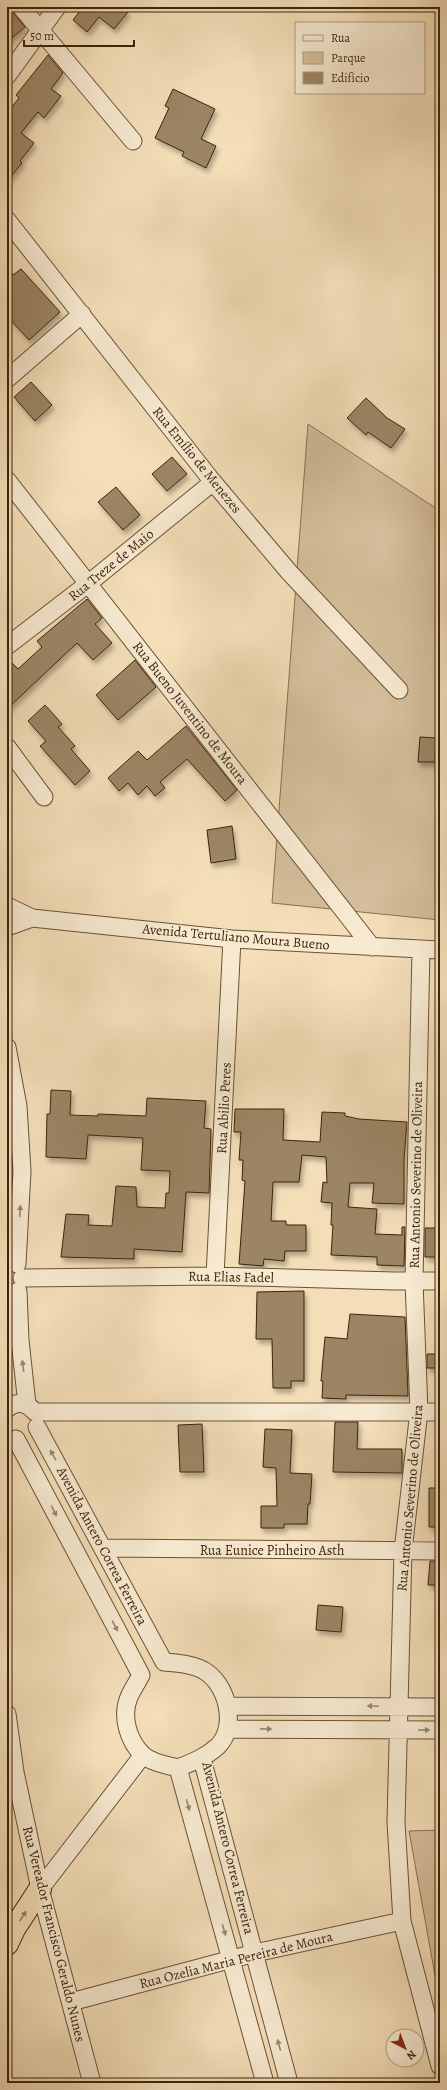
<svg xmlns="http://www.w3.org/2000/svg" width="447" height="2090" viewBox="0 0 447 2090" font-family="Alegreya,serif">
<defs>
<filter id="shadow"><feDropShadow dx="2.5" dy="4.5" stdDeviation="2" flood-color="#0004"/></filter>
</defs>
<rect width="100%" height="100%" fill="#f3deb8"/>
<filter id="stains"><feTurbulence type="fractalNoise" baseFrequency=".005" numOctaves="4"/><feColorMatrix values="0 0 0 0 .2 0 0 0 0 .09 0 0 0 0 .02 0 0 0 .5 -.17"/></filter>
<radialGradient id="worn" r=".72"><stop offset=".6" stop-color="#630" stop-opacity="0"/><stop offset="1" stop-color="#630" stop-opacity=".3"/></radialGradient>
<!-- green -->
<path fill="#d4be9b" stroke="#887153" d="M308,424L440,511V920L272,903Z
M440,1830V2003L409,1831Z"/>
<!-- building -->
<path fill="#9c8565" stroke="#3d240b" filter="url(#shadow)" d="M7,7H11L13,13L25,27L7,42Z
M83,7H122L128,12L114,29L99,17L87,32L73,20Z
M48,55L63,73L51,89L61,96L44,118L38,112L21,133L34,143L20,161L22,163L7,181V113L19,98L16,95Z
M173,89L215,109L201,139L216,146L206,168L182,156L184,152L155,138L169,108L165,106Z
M7,268L13,275L21,269L60,312L29,340L7,316Z
M31,382L52,405L35,421L14,397Z
M366,398L387,418L405,429L391,448L368,432L366,435L347,418Z
M172,457L187,474L167,491L152,474Z
M116,487L140,515L123,530L98,502Z
M87,599L102,618L95,624L112,643L93,660L77,643L7,709V658L18,669L42,647L37,641Z
M135,660L156,687L118,720L96,695Z
M45,705L62,724L58,727L75,746L71,749L90,771L75,785L40,746L46,741L28,721Z
M186,726L237,790L225,801L187,759L160,782L165,788L155,796L147,786L138,795L128,783L119,791L108,778L138,751L147,760Z
M420,737L436,738L435,762H418Z
M232,826L236,859L211,863L207,830Z
M51,1090L71,1091L70,1115L98,1116V1114L146,1116L147,1098L206,1101L204,1128L211,1129L209,1193L186,1192L182,1252L134,1249V1259L61,1257L66,1214L89,1215L88,1225L112,1226L116,1186L136,1187L137,1207L165,1208L166,1193H169L170,1171L141,1170L143,1138L88,1135L86,1159L46,1157L47,1114H50Z
M235,1109H284L283,1140L320,1142L322,1112L345,1113V1116L359,1119L407,1122L404,1159V1204L372,1203L374,1183H350L348,1207L377,1209L375,1234L402,1235V1227H405L404,1266L377,1265V1257L331,1255L333,1225H331L332,1203L321,1202L323,1182L327,1183L326,1157L302,1155L299,1182H273L271,1221H286V1225H306V1251H285L284,1261L264,1259L263,1266L239,1264L245,1181L242,1180L243,1160H239L241,1132H234Z
M425,1228H440V1257H425Z
M304,1291V1381H291V1388H273L272,1339H256L257,1292Z
M350,1314L405,1317L408,1396L346,1395V1399L322,1398L323,1381H321L325,1337L347,1339Z
M427,1354H440V1368H427Z
M335,1422H358L357,1449H402V1473L333,1472Z
M202,1424L204,1472H180L178,1425Z
M265,1429L292,1430L290,1473L312,1474L310,1504H308L307,1524H284V1528H261V1506H277L276,1468L263,1467Z
M429,1488H440V1527H429Z
M430,1561H440V1585H428Z
M318,1605L343,1607L341,1632L316,1630Z"/>
<g fill="none" stroke-linecap="round" stroke-linejoin="round">
<defs>
<path id="street" d="M21,7L133,141
M7,76L57,7
M7,220L213,482L289,572L399,690
M7,379L82,314
M7,480L372,947
M7,646L89,583L213,482
M7,747L44,797
M7,906L32,918L232,939L440,950
M7,927L32,918
M421,949L414,1281L419,1411L403,1551L396,1822L402,1921L440,2066
M7,1047L18,1106L22,1171L17,1264
M215,1276L232,939
M22,1278L215,1276L394,1281H440
M18,1291L20,1340L27,1405
M7,1409C16,1400 27,1403 34,1411
M35,1412H440
M37,1427L164,1662
M16,1439L141,1675
M104,1548L440,1551
M164,1662C178,1663 191,1664 203,1670C227,1683 238,1726 218,1746C206,1757 193,1762 178,1768
M141,1675C137,1683 132,1690 129,1697C121,1716 128,1741 143,1755C152,1763 167,1765 178,1768
M227,1706L440,1707
M7,1714L15,1772L40,1889L92,2083
M227,1729L440,1730
M202,1759L289,2083
M178,1768L265,2083
M40,1889L143,1755
M71,2002L255,1953L402,1921"/>
<path id="highway" d="M7,1944L14,1929L40,1889"/>
</defs>
<!-- street casing -->
<use href="#street" stroke="#6a5236" stroke-width="19"/>
<!-- highway casing -->
<use href="#highway" stroke="#3d240b" stroke-width="24"/>
<!-- street -->
<use href="#street" stroke="#f7ead1" stroke-width="17"/>
<!-- highway -->
<use href="#highway" stroke="#f3deb8" stroke-width="22"/>
</g>
<!-- one-way arrows -->
<defs><path id="oneway-solid" d="M-6-.8H1V-3.2L6.5 0L1 3.2V.8H-6Z"/></defs>
<g fill="#9a876e">
<use href="#oneway-solid" transform="translate(20 1211) rotate(-87)"/>
<use href="#oneway-solid" transform="translate(23 1366) rotate(-97)"/>
<use href="#oneway-solid" transform="translate(53 1455) rotate(-119)"/>
<use href="#oneway-solid" transform="translate(54 1511) rotate(62)"/>
<use href="#oneway-solid" transform="translate(115 1626) rotate(62)"/>
<use href="#oneway-solid" transform="translate(373 1706) rotate(-178)"/>
<use href="#oneway-solid" transform="translate(266 1729) rotate(1)"/>
<use href="#oneway-solid" transform="translate(424 1730)"/>
<use href="#oneway-solid" transform="translate(188 1805) rotate(74)"/>
<use href="#oneway-solid" transform="translate(224 1930) rotate(74)"/>
<use href="#oneway-solid" transform="translate(279 2045) rotate(-105)"/>
</g>
<use fill="#988162" href="#oneway-solid" transform="translate(23 1916) rotate(-57)"/>
<g text-anchor="middle" dominant-baseline="central" stroke-width="3" stroke-linejoin="round" paint-order="stroke">
<!-- street labels -->
<g font-size="14" fill="#3d240b" stroke="#f7ead1">
<text transform="translate(197 460) rotate(51)">Rua Emílio de Menezes</text>
<text transform="translate(111 565) rotate(-39)">Rua Treze de Maio</text>
<text transform="translate(190 713) rotate(52)">Rua Bueno Juventino de Moura</text>
<text transform="translate(236 937) rotate(5)">Avenida Tertuliano Moura Bueno</text>
<text transform="translate(224 1108) rotate(-87)">Rua Abilio Peres</text>
<text transform="translate(416 1175) rotate(-89)">Rua Antonio Severino de Oliveira</text>
<text transform="translate(231 1277) rotate(1)">Rua Elias Fadel</text>
<text transform="translate(410 1498) rotate(-85)">Rua Antonio Severino de Oliveira</text>
<text transform="translate(102 1546) rotate(62)">Avenida Antero Correa Ferreira</text>
<text x="272" y="1550">Rua Eunice Pinheiro Asth</text>
<text transform="translate(228 1848) rotate(76)">Avenida Antero Correa Ferreira</text>
<text transform="translate(54 1934) rotate(76)">Rua Vereador Francisco Geraldo Nunes</text>
<text transform="translate(236 1960) rotate(-14)">Rua Ozelia Maria Pereira de Moura</text>
</g>
</g>
<!-- margin -->
<rect width="447" height="2090" fill="none" stroke="#f3deb8" stroke-width="24"/>
<rect x="8" y="8" width="431" height="2074" fill="none" stroke="#3d240b" stroke-width="2"/>
<rect x="12" y="12" width="423" height="2066" fill="none" stroke="#3d240b"/>
<!-- legend -->
<rect x="295" y="22" width="130" height="72" fill="#f7ead1" stroke="#ad9b82"/>
<rect x="303" y="35" width="20" height="6" fill="#f7ead1" stroke="#ad9b82"/>
<text x="331" y="42" font-size="12" fill="#3d240b">Rua</text>
<rect x="303" y="52" width="20" height="12" fill="#d4be9b" stroke="#ad9b82"/>
<text x="331" y="62" font-size="12" fill="#3d240b">Parque</text>
<rect x="303" y="72" width="20" height="12" fill="#9c8565" stroke="#ad9b82"/>
<text x="331" y="82" font-size="12" fill="#3d240b">Edifício</text>
<!-- north arrow -->
<g transform="translate(405 2048) rotate(138)"><circle r="19" fill="#f7ead1" stroke="#ad9b82"/>
<path d="M0-3L7 15L0 10L-7 15Z" fill="#8f2418"/>
<text y="-6" font-size="11" font-weight="bold" text-anchor="middle" fill="#3d240b">N</text>
</g>
<!-- scale -->
<path d="M24 40v6h110v-6" fill="none" stroke="#3d240b" stroke-width="2"/>
<text x="30" y="40" font-size="12" fill="#3d240b" stroke="#f7ead1" stroke-width="3" paint-order="stroke">50 m</text>
<rect width="100%" height="100%" filter="url(#stains)"/>
<rect width="100%" height="100%" fill="url(#worn)"/>
</svg>
